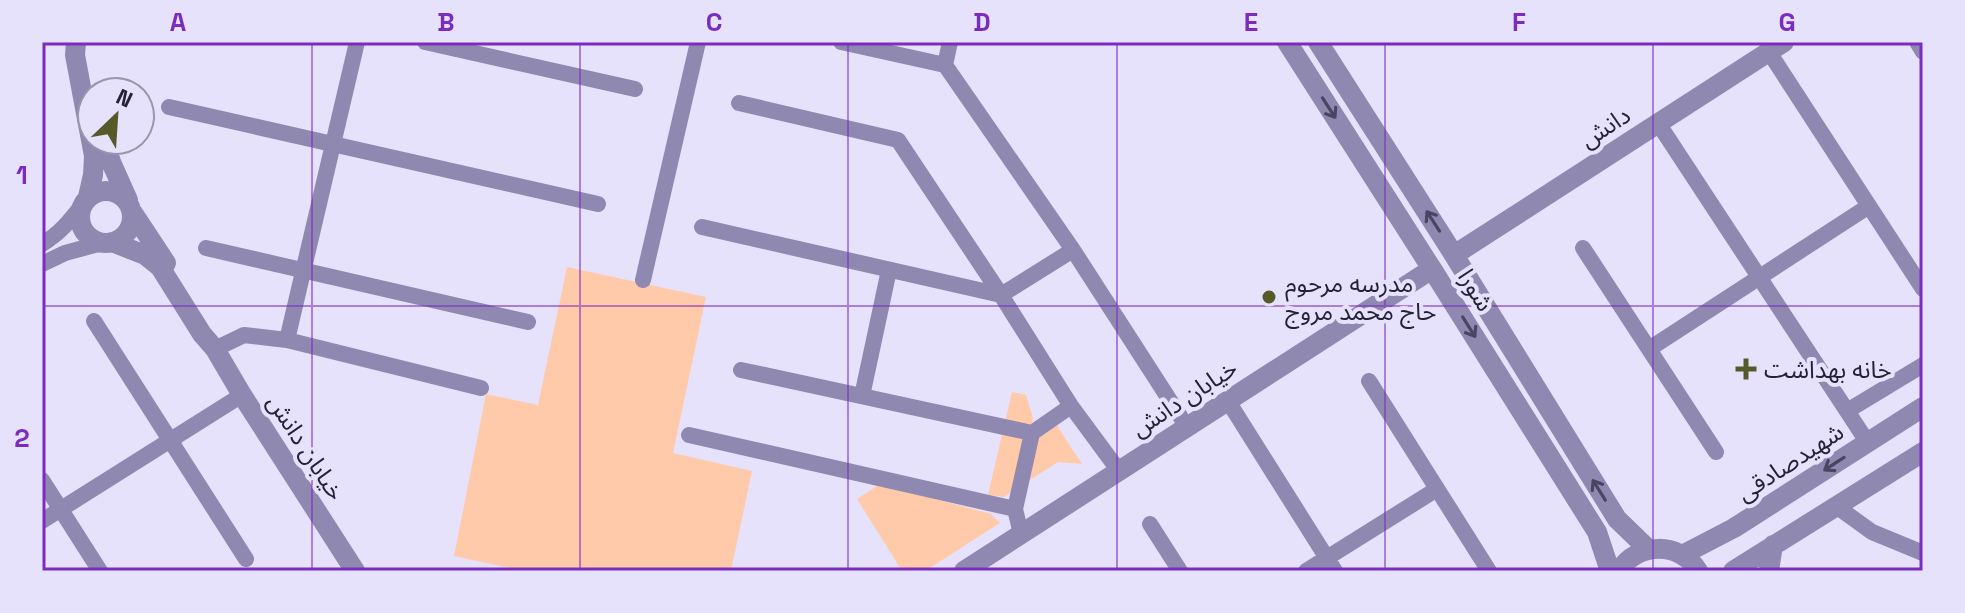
<svg xmlns="http://www.w3.org/2000/svg" width="1965" height="613" viewBox="0 0 1965 613" font-family="'Space Grotesk','Noto Sans Arabic',sans-serif">
<rect width="100%" height="100%" fill="#e6e2fc"/>
<!-- green -->
<path fill="#ffcaaa" d="M567,267L706,297L673,453L752,471L731,571H523L454,556L486,394L538,405Z
M1012,392L1026,395L1033,418L1017,488L1004,497L988,495Z
M1056,424L1082,464L1058,462L1030,480L1037,437Z
M880,484L991,514L1000,523L925,571H902L857,499Z"/>
<g fill="none" stroke-linecap="round" stroke-linejoin="round">
<!-- minor -->
<path stroke="#8f88b0" stroke-width="16" d="M425,42L635,89
M841,42L945,65L1073,250L1187,427
M1917,42L1923,52
M1769,52L1923,289
M945,65L950,42
M739,103L898,140L1001,295L1071,406L1119,471
M169,107L598,204
M1658,123L1868,443
M702,227L1001,295L1073,250
M42,244C59,234 70,221 82,205
M206,248L528,322
M1583,248L1716,452
M42,264L65,253L102,243
M643,280L698,42
M94,321L246,559
M287,340L357,42
M215,349L244,335L287,340L481,388
M1649,349L1869,206
M741,370L1032,433
M1369,381L1489,571
M862,396L889,270
M1228,401L1335,571
M1847,411L1923,365
M689,435L1015,509L1021,534
M42,480L100,571
M1836,506L1872,532L1923,553
M1015,509L1032,433L1071,406
M42,521L242,395
M1150,524L1180,571
M1306,571L1437,489"/>
<!-- tertiary -->
<path stroke="#8f88b0" stroke-width="20" d="M76,42L75,55L94,156L93,175L88,197
M1287,42L1432,269L1597,532L1610,571
M1318,42L1454,255L1617,519L1648,549
M104,140L111,162L128,200
M80 217a26 26 0 1 1 52 0a26 26 0 1 1-52 0Z
M133,213L166,263
M112,242L145,255L160,267L202,334L215,349L242,395L355,571
M1454,255L1784,42
M1682,555L1734,528L1923,407
M964,571L1432,269
M1619,571C1637,542 1680,541 1698,571
M1733,571L1923,452
M1769,571L1773,545"/>
</g>
<!-- one-way arrows -->
<defs><path id="oneway-shaft" d="M-6 0H5M1.5-3L5.5 0L1.5 3" fill="none" stroke-width="1.6" stroke-linecap="round" stroke-linejoin="round" transform="scale(2)"/></defs>
<g stroke="#4b4563">
<use href="#oneway-shaft" transform="translate(1329 108) rotate(57)"/>
<use href="#oneway-shaft" transform="translate(1433 221) rotate(-123)"/>
<use href="#oneway-shaft" transform="translate(1469 327) rotate(58)"/>
<use href="#oneway-shaft" transform="translate(1834 464) rotate(147)"/>
<use href="#oneway-shaft" transform="translate(1599 490) rotate(-122)"/>
</g>
<!-- grid -->
<path fill="none" stroke="#7b2cbf" stroke-width="2" stroke-opacity="0.55" d="M312,42V571M580,42V571M848,42V571M1117,42V571M1385,42V571M1653,42V571M42,306H1923"/>
<!-- markers -->
<g fill="#565a28" stroke="#e6e2fc" stroke-width="3">
<circle cx="1269" cy="297" r="8"/>
<path d="M1742 357h8v8h8v8h-8v8h-8v-8h-8v-8h8z"/>
</g>
<g text-anchor="middle" dominant-baseline="central" stroke-width="8" stroke-linejoin="round" paint-order="stroke">
<!-- street labels -->
<g font-size="24" fill="#262139" stroke="#e6e2fc">
<text transform="translate(1605 127) rotate(-33)">دانش</text>
<text transform="translate(1476 290) rotate(58)">شورا</text>
<text transform="translate(1184 398) rotate(-33)">خیابان دانش</text>
<text transform="translate(306 447) rotate(57)">خیابان دانش</text>
<text transform="translate(1790 462) rotate(-33)">شهیدصادقی</text>
</g>
<!-- poi labels -->
<g font-size="24" fill="#262139" stroke="#e6e2fc" text-anchor="start">
<text x="1285" y="283">مدرسه مرحوم<tspan x="1285" dy="28">حاج محمد مروج</tspan></text>
<text x="1764" y="369">خانه بهداشت</text>
</g>
</g>
<!-- border -->
<rect width="1965" height="613" fill="none" stroke="#e6e2fc" stroke-width="88"/>
<!-- north arrow -->
<g transform="translate(116 116) rotate(25)"><circle r="38" fill="#e6e2fc" stroke="#9995ae" stroke-width="2"/>
<path d="M0-6L14 30L0 20L-14 30Z" fill="#565a28"/>
<text y="-12" font-size="22" font-weight="bold" text-anchor="middle" fill="#262139">N</text>
</g>
<rect x="44" y="44" width="1877" height="525" fill="none" stroke="#7b2cbf" stroke-width="3"/>
<g font-size="26" text-anchor="middle" font-weight="bold" fill="#7b2cbf">
<text x="178" y="31">A</text>
<text x="446" y="31">B</text>
<text x="714" y="31">C</text>
<text x="982" y="31">D</text>
<text x="1251" y="31">E</text>
<text x="1519" y="31">F</text>
<text x="1787" y="31">G</text>
<text x="22" y="184">1</text>
<text x="22" y="447">2</text>
</g>
</svg>
